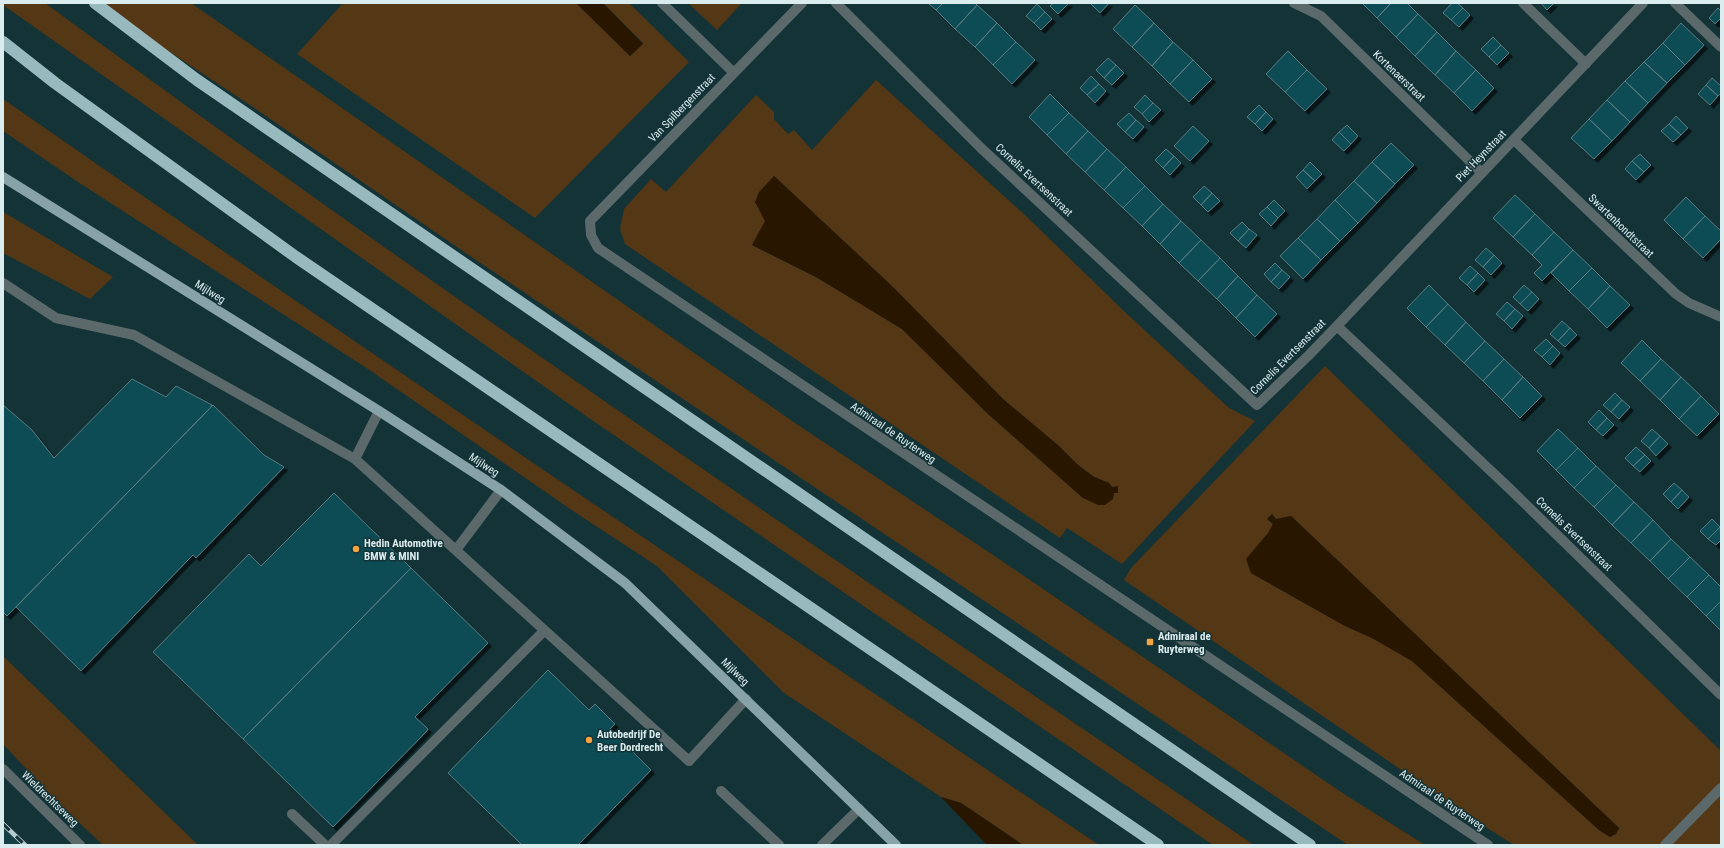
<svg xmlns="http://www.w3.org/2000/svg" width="1724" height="848" viewBox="0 0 1724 848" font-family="'Roboto Condensed',sans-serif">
<defs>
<filter id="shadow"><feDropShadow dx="3.5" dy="3.5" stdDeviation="0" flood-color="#0009"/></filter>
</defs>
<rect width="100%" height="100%" fill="#133337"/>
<!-- built -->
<path fill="#144045" d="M3,821L28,845H3Z"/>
<!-- green -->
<path fill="#543714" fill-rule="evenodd" d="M3,3H45C441,294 848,569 1254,845H1213L586,416L3,5Z
M102,3H191L795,423L1002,561L1344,794L1425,845H1348L473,258L250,105L135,29Z
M343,3H576L630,56L643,43L603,3H629L689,62L535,218L297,54Z
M691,3H742L717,30L690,5Z
M876,80L1026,216L1127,314L1229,408L1255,421L1122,564L1067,528L1060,538L625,244L620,229L624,209L651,179L666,192L756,95L774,112V119L788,134L794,130L812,150ZM774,176L893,287L1004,400L1059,446L1078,465L1094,477L1109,483L1112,487L1083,498L988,414L902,329L816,277L752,245L766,221L755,202Z
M3,99C366,351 732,598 1099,845H1023L961,803L941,797L784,693L657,566L576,513L365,367L81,184L3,131Z
M3,212L10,216L113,277L90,299L3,253Z
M1325,366L1721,751V845H1514L1476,821L1124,580L1131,568ZM1272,514L1276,519L1291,516L1619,828L1616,834L1610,837L1599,830L1412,661L1372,638L1345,626L1251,573L1273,524L1267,519Z
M3,656L198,845H103L59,804L3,744Z"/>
<!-- water -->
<path fill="#291601" d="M576,3H603L643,44L630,56Z
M774,176L893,287L1004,400L1059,446L1078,465L1094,477L1109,483L1112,487L1118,486V493H1114L1113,499L1105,505H1098L1083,498L988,414L902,329L816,277L752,245L765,221L755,202L759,192Z
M1272,514L1276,519L1291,516L1619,828L1616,834L1610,837L1599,830L1412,661L1372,638L1345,626L1251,573L1246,559L1268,533L1273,524L1267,519Z
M941,797L961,803L1023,845H987Z"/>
<!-- building -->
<path fill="#084c54" stroke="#5a7b80" filter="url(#shadow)" d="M928,3H943L936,10Z
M943,3H975L977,5L955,29L936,10Z
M1053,3H1069L1058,14L1050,6Z
M1090,3H1109L1100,13Z
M1362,3H1391L1377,18Z
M1391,3H1407L1418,14L1396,37L1377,18Z
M1452,3H1457L1463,8L1451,20L1443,13Z
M1541,3H1554L1547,10Z
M1037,4L1045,12L1034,23L1026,16Z
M977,5L997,23L975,47L955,29Z
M1135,5L1154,23L1132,47L1113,29Z
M1463,8L1470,15L1459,27L1451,20Z
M1718,8L1721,11V18L1715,24L1709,18Z
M1045,12L1052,19L1041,30L1034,23Z
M1418,14L1437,32L1415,56L1396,37Z
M997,23L1016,42L993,65L975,47Z
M1154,23L1173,42L1152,66L1132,47Z
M1681,23L1704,45L1685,65L1663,43Z
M1437,32L1456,51L1435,75L1415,56Z
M1493,37L1501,45L1489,57L1481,49Z
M1016,42L1035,60L1012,84L993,65Z
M1173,42L1193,60L1170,84L1152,66Z
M1663,43L1685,65L1667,83L1644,62Z
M1501,45L1509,53L1497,65L1489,57Z
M1288,51L1307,70L1285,92L1266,74Z
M1456,51L1476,70L1454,93L1435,75Z
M1108,58L1116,65L1104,78L1096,70Z
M1193,60L1212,79L1189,102L1170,84Z
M1644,62L1667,83L1648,103L1625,81Z
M1116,65L1124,73L1112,85L1104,78Z
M1307,70L1327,89L1305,111L1285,92Z
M1476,70L1494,88L1472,111L1454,93Z
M1091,76L1099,84L1087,95L1080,88Z
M1712,78L1721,86V93L1718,96L1706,85Z
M1625,81L1648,103L1630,122L1607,100Z
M1099,84L1106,91L1095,103L1087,95Z
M1706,85L1718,96L1710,105L1698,94Z
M1050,94L1069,113L1047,135L1029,117Z
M1145,95L1153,103L1142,114L1134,107Z
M1607,100L1630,122L1612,141L1589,119Z
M1153,103L1161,110L1149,122L1142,114Z
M1259,105L1266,112L1255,124L1247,117Z
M1266,112L1273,119L1262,131L1255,124Z
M1069,113L1088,131L1066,154L1047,135Z
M1129,113L1136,120L1125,132L1117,124Z
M1676,116L1688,128L1681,135L1669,124Z
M1589,119L1612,141L1594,159L1571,138Z
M1136,120L1144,127L1133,139L1125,132Z
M1669,124L1681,135L1673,142L1661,131Z
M1347,125L1358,136L1351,144L1339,132Z
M1193,126L1209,141L1190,161L1174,146Z
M1088,131L1107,149L1085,172L1066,154Z
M1339,132L1351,144L1344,151L1332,140Z
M1391,143L1414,165L1395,184L1372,162Z
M1107,149L1126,167L1104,190L1085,172Z
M1166,149L1174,156L1163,168L1155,160Z
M1640,154L1651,165L1644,172L1632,161Z
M1174,156L1181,163L1170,175L1163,168Z
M1632,161L1644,172L1636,180L1625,169Z
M1310,162L1322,174L1315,181L1303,170Z
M1372,162L1395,184L1377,203L1354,181Z
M1126,167L1145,186L1123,208L1104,190Z
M1303,170L1315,181L1307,189L1296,177Z
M1354,181L1377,203L1358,223L1335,200Z
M1145,186L1163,204L1142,226L1123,208Z
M1204,186L1212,193L1201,205L1193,197Z
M1212,193L1220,201L1208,212L1201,205Z
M1515,195L1535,214L1513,237L1493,218Z
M1686,197L1705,216L1683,239L1664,220Z
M1274,200L1285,211L1278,218L1267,207Z
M1335,200L1358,223L1340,241L1317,219Z
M1163,204L1181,221L1160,244L1142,226Z
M1267,207L1278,218L1271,226L1259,214Z
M1535,214L1554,232L1532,255L1513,237Z
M1705,216L1721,231V239L1703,258L1683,239Z
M1317,219L1340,241L1321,260L1298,238Z
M1181,221L1201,240L1179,263L1160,244Z
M1242,222L1249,229L1238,241L1230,233Z
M1249,229L1257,235L1246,248L1238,241Z
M1554,232L1573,250L1542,281L1534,273L1542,265L1532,255Z
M1298,238L1321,260L1303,279L1280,256Z
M1201,240L1220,258L1198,281L1179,263Z
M1486,248L1494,255L1483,267L1475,260Z
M1573,250L1592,268L1569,291L1551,273Z
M1494,255L1502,263L1491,275L1483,267Z
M1220,258L1238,276L1217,299L1198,281Z
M1275,263L1282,270L1271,282L1264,274Z
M1470,266L1478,273L1467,285L1459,278Z
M1592,268L1610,286L1588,309L1569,291Z
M1282,270L1290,277L1279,289L1271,282Z
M1478,273L1485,280L1474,292L1467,285Z
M1238,276L1257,295L1236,318L1217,299Z
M1429,285L1448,304L1426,327L1407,308Z
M1524,285L1532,292L1520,304L1513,297Z
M1610,286L1630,305L1607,328L1588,309Z
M1532,292L1539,299L1528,311L1520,304Z
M1257,295L1277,314L1255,337L1236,318Z
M1507,302L1515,309L1504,321L1496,314Z
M1448,304L1466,322L1445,345L1426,327Z
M1515,309L1523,316L1512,329L1504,321Z
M1562,321L1570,328L1558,341L1550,334Z
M1466,322L1485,341L1464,363L1445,345Z
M1570,328L1577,335L1565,347L1558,341Z
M1546,339L1553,346L1542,357L1534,350Z
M1642,340L1661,359L1640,381L1621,363Z
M1485,341L1504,359L1483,381L1464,363Z
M1553,346L1560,353L1550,365L1542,357Z
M1504,359L1523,377L1502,400L1483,381Z
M1661,359L1681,377L1660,400L1640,381Z
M1523,377L1542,396L1520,418L1502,400Z
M1681,377L1701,396L1679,419L1660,400Z
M132,379L166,397L176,386L212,405L211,407L7,616L3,612V405L32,430L54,458Z
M1615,393L1622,400L1611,412L1603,405Z
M1701,396L1719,414L1697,436L1679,419Z
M1622,400L1630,407L1619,419L1611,412Z
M213,405L264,455L284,467L196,558L193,555L187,561L81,671L16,607Z
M1599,410L1607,418L1596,430L1588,422Z
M1607,418L1614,425L1603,436L1596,430Z
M1558,429L1578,448L1556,470L1537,451Z
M1652,429L1660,436L1649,448L1641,441Z
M1660,436L1668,444L1656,456L1649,448Z
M1636,447L1645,455L1633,466L1625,458Z
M1578,448L1596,466L1574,488L1556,470Z
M1645,455L1651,461L1640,472L1633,466Z
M1596,466L1616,485L1594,507L1574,488Z
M1674,483L1682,490L1671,502L1663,494Z
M1616,485L1634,502L1612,525L1594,507Z
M1682,490L1689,497L1678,509L1671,502Z
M334,493L411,568L243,739L153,652L249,554L261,566Z
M1634,502L1653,520L1631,543L1612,525Z
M1712,519L1720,527L1708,539L1700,531Z
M1653,520L1671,539L1650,561L1631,543Z
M1720,527L1721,540L1716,545L1708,539Z
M1671,539L1690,557L1668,579L1650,561Z
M1690,557L1709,575L1687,597L1668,579Z
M411,568L488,643L415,717L428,729L425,733L333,827L243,739Z
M1709,575L1721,587V601L1706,616L1687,597Z
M1721,601V631L1706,616Z
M548,670L589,710L595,704L615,724L610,729L651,770L578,845H522L448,773Z"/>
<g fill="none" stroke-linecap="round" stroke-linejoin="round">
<!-- minor -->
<path stroke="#5b696b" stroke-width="10" d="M662,3L733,72
M802,3L590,221L591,235L598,248L1488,845
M836,3L981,148L1257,405L1308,356L1337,326L1510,489L1721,695
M1294,3L1321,16L1482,173
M1523,3L1586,64
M1675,3L1721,47
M1514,140L1676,294L1689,303L1721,317
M3,283L56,318L134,335L355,459L689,761L746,699
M1337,326L1643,3
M355,459L379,411
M456,550L501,490
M3,769L80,845
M721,791L779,845
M292,814L325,845
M331,845L544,631
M822,845L859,809
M1665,845L1721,788"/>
<!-- major -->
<path stroke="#87a3a7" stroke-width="10" d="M3,177L379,411L501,490L625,583L896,845"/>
<!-- highway -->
<path stroke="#98babf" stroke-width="12" d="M95,3L197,80L1310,845
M3,42L55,83L296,257L1158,845"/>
<defs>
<path id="rail" d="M3,824L25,845"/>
</defs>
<!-- rail casing -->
<use href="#rail" stroke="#b5c9cc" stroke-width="4.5"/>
<!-- rail -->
<use href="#rail" stroke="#133337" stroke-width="3" stroke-dasharray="9" stroke-linecap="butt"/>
</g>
<!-- markers -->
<g fill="#f2a542" stroke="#133337" stroke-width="1.5">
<circle cx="356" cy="549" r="4"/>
<rect x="1146" y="638" width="8" height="8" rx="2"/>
<circle cx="589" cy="740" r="4"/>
</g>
<g text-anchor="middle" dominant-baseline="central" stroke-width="3" stroke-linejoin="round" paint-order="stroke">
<!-- street labels -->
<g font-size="11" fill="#dbecef" stroke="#133337">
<text transform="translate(1399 76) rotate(44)">Kortenaerstraat</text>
<text transform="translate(682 108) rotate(-46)">Van Spilbergenstraat</text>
<text transform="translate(1481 156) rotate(-46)">Piet Heynstraat</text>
<text transform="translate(1034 180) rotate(43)">Cornelis Evertsenstraat</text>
<text transform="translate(1621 226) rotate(44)">Swartenhondtstraat</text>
<text transform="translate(210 292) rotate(32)">Mijlweg</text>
<text transform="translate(1288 357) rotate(-45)">Cornelis Evertsenstraat</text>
<text transform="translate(893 433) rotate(34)">Admiraal de Ruyterweg</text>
<text transform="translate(484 465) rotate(33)">Mijlweg</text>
<text transform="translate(1574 534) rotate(44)">Cornelis Evertsenstraat</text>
<text transform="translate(735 672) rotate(44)">Mijlweg</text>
<text transform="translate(50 799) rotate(44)">Wieldrechtseweg</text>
<text transform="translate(1442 800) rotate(34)">Admiraal de Ruyterweg</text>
</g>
<!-- poi labels -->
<g font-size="11" font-weight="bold" fill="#dbecef" stroke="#133337" text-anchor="start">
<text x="364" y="543">Hedin Automotive<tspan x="364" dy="13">BMW &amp; MINI</tspan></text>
<text x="1158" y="636">Admiraal de<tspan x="1158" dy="13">Ruyterweg</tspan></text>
<text x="597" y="734">Autobedrijf De<tspan x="597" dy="13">Beer Dordrecht</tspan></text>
</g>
</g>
<!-- border -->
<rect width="1724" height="848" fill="none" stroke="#dbecef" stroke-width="8"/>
</svg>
